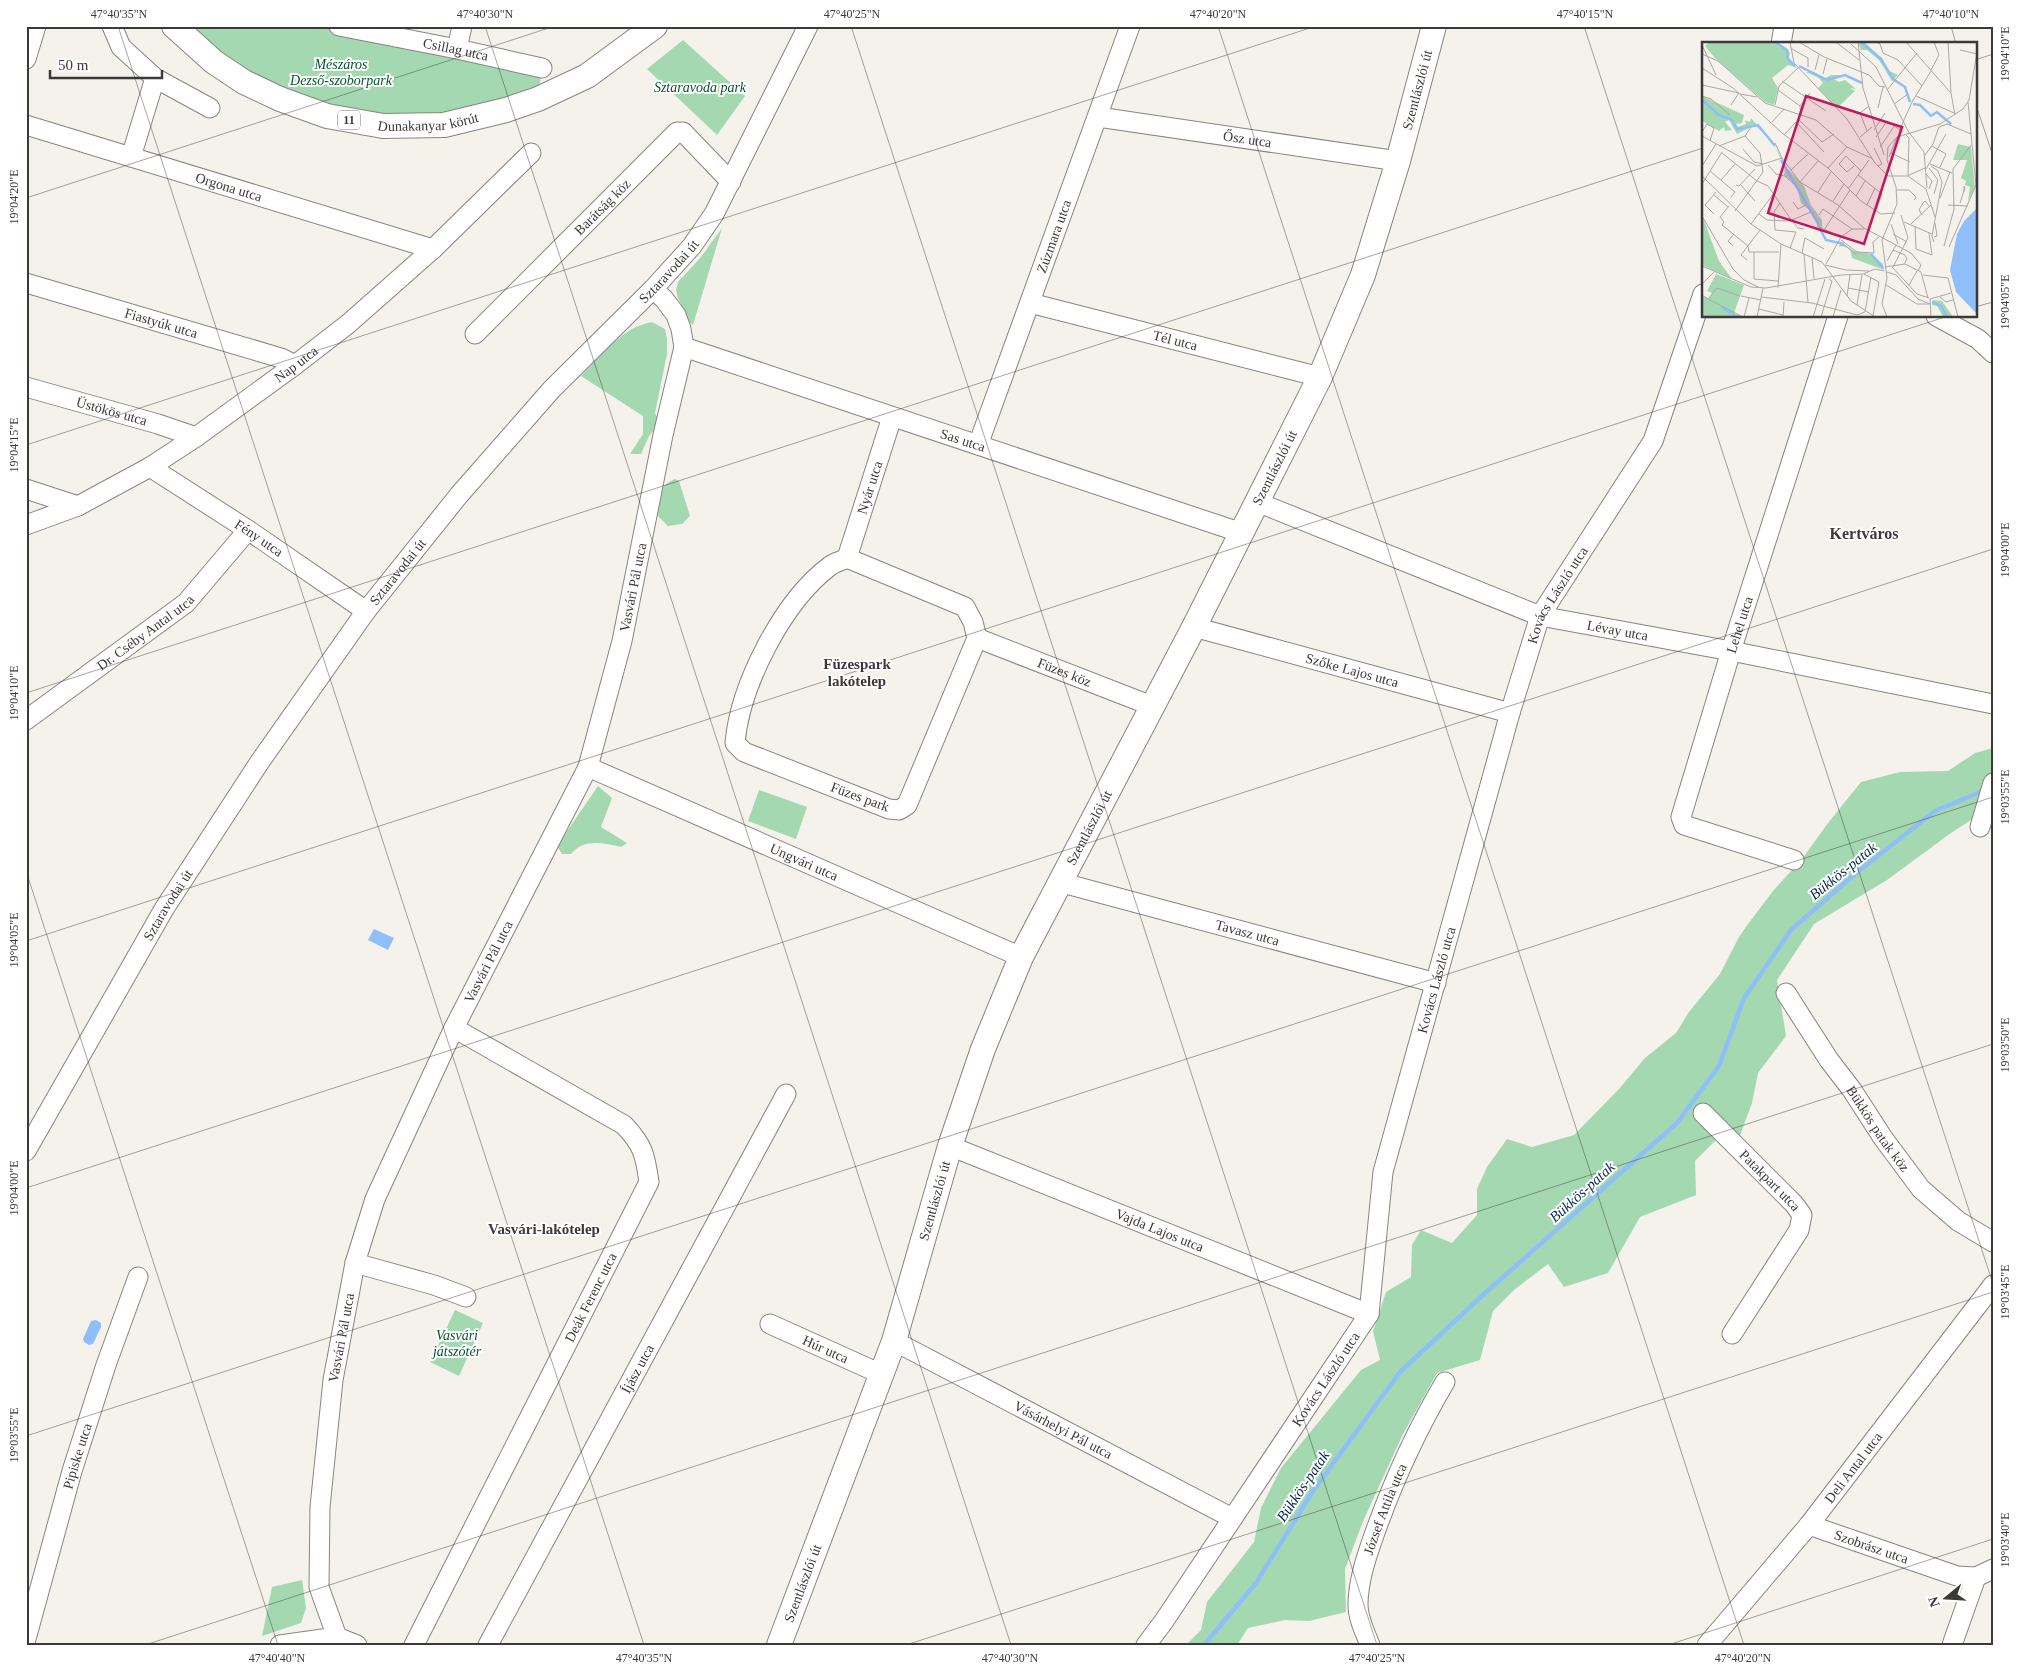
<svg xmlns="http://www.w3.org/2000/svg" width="2019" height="1671" viewBox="0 0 2019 1671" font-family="Georgia,serif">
<rect width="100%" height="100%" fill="#f5f2ec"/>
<!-- green -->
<path fill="#a4d8b1" d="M187,26H339L542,68L538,99L444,125L280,99Z
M683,40L745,96L717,135L647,69Z
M722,228L693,325L690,323L678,298L676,290L678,282L701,257Z
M652,322L665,329L667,339V354L655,413L660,423L649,436L641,454H630L643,434V416L581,376C602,355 622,327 652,322Z
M675,479L679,481L690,516L682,524L668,526L658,516C659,499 657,486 675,479Z
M1993,748V806L1951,833L1887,880L1814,924L1777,980L1786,1036L1758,1073L1752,1103L1739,1138L1717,1139L1695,1161L1696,1195L1640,1217L1608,1273L1564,1287L1548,1264L1514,1290L1493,1311L1480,1360L1437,1373L1403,1434L1364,1519L1345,1569L1346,1612L1309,1621L1285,1620L1248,1628L1237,1645H1186L1201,1630L1207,1602L1254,1542L1261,1508L1281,1468L1361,1370L1380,1360L1373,1331L1386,1292L1411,1277L1412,1245L1421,1230L1452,1243L1477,1215V1189L1487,1167L1507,1139L1532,1147L1574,1135L1619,1089L1645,1058L1676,1033L1689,1012L1720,974L1739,937L1748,924L1773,891L1802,859L1828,823L1861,782L1900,772L1948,771L1975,753Z
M598,786L612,798L601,827L627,843L621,847C603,843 584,838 571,854H562L557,846Z
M759,790L807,807L796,839L748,821Z
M455,1310L483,1323L459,1376L430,1362Z
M302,1580L306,1608L301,1623L262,1636L272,1587Z"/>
<!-- water -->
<path fill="#8fbef9" d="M374,929L394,938L388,950L368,940Z
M96,1320L101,1323V1327L93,1344L89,1345L84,1342L83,1339L91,1321Z"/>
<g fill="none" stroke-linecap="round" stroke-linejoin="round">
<!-- stream -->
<path stroke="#8fbef9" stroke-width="4.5" d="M1204,1645L1256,1583L1313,1491L1400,1372L1484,1294L1677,1123L1719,1066L1744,998L1791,930L1855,874L1935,811L1985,790"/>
<defs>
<g id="minor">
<path d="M112,26L121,47L155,78L210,108"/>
<path id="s1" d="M339,26L457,49L542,68"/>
<path d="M1781,44L1784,26"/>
<path d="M457,49L462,26"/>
<path d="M26,59L36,26"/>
<path id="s2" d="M1098,117L1398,161"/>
<path id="s3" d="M26,125L433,249"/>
<path d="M131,157L155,78"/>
<path id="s4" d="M26,283L281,358L295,365"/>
<path id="s5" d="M1030,303L1320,377"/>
<path d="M1936,316L1978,339L1993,353"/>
<path id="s6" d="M475,334L677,132H683L731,182"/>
<path id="s7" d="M684,347L1242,533"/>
<path id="s8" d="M26,387L158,424L196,437"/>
<path id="s9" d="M978,445L1130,26"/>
<path id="s10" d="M150,467L248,530L366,611"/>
<path d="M26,489L78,506"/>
<path id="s11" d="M1257,502L1540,616L1731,651L1993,704"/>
<path id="s12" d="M26,525L78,506L150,467L196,437L295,365L348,324L433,249L531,153"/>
<path d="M847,558L965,607L973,622L977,638L907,805L899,810L889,809L744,752L735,743C740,685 783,601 830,566C835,562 842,561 847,558Z"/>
<path id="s13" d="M847,558L892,417"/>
<path id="s14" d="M1194,627L1510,713"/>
<path id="s15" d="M977,638L1152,706"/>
<path id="s16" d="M26,720L186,603L248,530"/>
<path id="s17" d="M588,767L1021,957"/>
<path d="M1980,827L1993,783"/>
<path id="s18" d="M1794,860L1684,825L1681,817L1731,651L1838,316"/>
<path id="s19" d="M1059,882L1436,983"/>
<path id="s20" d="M1786,993L1829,1060L1852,1090L1883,1138L1921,1189L1958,1221L1993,1242"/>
<path id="s21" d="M1703,1113L1794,1204L1802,1215L1799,1230L1732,1334"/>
<path id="s22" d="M950,1146L1369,1314"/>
<path id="s23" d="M26,1151L164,909L259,763L366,611L459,495L552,389L653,289L692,246L714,214L808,26"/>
<path d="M355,1263L434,1285L466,1297"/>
<path id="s24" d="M770,1324L881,1374"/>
<path id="s25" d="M894,1341L1232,1518"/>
<path id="s26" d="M1809,1525L1957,1576L1976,1577L1993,1569"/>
<path id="s27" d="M26,1639L72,1471L106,1365L138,1277"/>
<path d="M280,1645L337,1637L357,1645"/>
<path id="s28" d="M336,1645L337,1637L319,1587L320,1507L333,1380L355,1263L375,1199L454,1028L588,767L622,641L663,435L684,347L681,329L676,315L664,299L653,289"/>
<path id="s29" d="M414,1645L649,1182C645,1154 643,1145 624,1125L454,1028"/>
<path id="s30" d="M488,1645L786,1094"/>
<path id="s31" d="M1146,1645L1164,1621L1369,1314L1383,1172L1510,713L1540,616L1653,441L1703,294"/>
<path id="s32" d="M1370,1645C1365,1632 1358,1619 1358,1605C1358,1582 1366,1558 1373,1538C1392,1484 1416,1431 1445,1382"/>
<path id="s33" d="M1707,1645L1809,1525L1993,1285"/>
<path d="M1952,1645L1976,1577"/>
</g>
<g id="major">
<path id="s34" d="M174,26L214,62L244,82L280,99L327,116L383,126L444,125L506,110L538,99L587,76L655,26"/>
<path id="s35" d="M779,1645L894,1341L950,1146L983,1049L1021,957L1194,627L1320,377L1363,275L1398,161L1434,26"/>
</g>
</defs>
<!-- minor casing -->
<use href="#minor" stroke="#87857f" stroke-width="21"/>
<!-- major casing -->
<use href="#major" stroke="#87857f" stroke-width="26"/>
<!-- minor -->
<use href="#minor" stroke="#fff" stroke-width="19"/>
<!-- major -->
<use href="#major" stroke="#fff" stroke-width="24"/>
</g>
<!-- ticks -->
<path fill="none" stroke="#3b3a38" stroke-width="1" stroke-opacity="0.45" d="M118,26L644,1645M485,26L1011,1645M851,26L1377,1645M1218,26L1744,1645M1584,26L1993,1284M1951,26L1956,44M1975,60L1993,54M1975,102L1993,156M26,198L555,26M1975,307L1993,302M26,445L1316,26M26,693L1703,148M26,871L278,1645M26,941L1948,316M26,1188L1993,549M26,1436L1993,797M145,1645L1993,1044M906,1645L1993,1292M1668,1645L1993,1539"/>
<g text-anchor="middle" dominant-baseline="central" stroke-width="4" stroke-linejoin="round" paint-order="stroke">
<!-- shield labels -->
<rect fill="#fff" stroke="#767574" stroke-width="1" x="338" y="110.5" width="22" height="19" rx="4"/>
<g font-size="12" font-weight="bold" fill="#3b3a38">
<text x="349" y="120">11</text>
</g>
<!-- street labels -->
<g font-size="14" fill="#3b3a38" stroke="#fff">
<text stroke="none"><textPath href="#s1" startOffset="119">Csillag utca</textPath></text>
<text stroke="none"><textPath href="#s35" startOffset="1686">Szentlászlói út</textPath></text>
<text stroke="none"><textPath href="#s34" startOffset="282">Dunakanyar körút</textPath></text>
<text stroke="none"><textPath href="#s2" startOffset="151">Ősz utca</textPath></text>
<text stroke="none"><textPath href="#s3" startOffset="212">Orgona utca</textPath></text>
<text stroke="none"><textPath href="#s6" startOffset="180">Barátság köz</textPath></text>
<text stroke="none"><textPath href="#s9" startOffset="222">Zúzmara utca</textPath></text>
<text stroke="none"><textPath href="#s23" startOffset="1094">Sztaravodai út</textPath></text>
<text stroke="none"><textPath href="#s4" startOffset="141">Fiastyúk utca</textPath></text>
<text stroke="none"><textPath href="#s5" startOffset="150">Tél utca</textPath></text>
<text stroke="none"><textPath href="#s12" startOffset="316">Nap utca</textPath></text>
<text stroke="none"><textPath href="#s8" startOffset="89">Üstökös utca</textPath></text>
<text stroke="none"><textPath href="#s7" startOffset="294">Sas utca</textPath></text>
<text stroke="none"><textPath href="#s35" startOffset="1281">Szentlászlói út</textPath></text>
<text stroke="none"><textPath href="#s13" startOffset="74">Nyár utca</textPath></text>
<text stroke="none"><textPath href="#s10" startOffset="130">Fény utca</textPath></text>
<text stroke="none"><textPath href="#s23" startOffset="689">Sztaravodai út</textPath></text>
<text stroke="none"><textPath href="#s28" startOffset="1122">Vasvári Pál utca</textPath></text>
<text stroke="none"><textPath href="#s31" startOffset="1146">Kovács László utca</textPath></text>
<text stroke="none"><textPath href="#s18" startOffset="325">Lehel utca</textPath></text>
<text stroke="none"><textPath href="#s11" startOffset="384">Lévay utca</textPath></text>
<text stroke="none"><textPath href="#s16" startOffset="148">Dr. Cséby Antal utca</textPath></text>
<text stroke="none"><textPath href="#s14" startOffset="164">Szőke Lajos utca</textPath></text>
<text stroke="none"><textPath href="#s15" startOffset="94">Füzes köz</textPath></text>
<text transform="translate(860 797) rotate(20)">Füzes park</text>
<text stroke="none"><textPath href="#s35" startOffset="876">Szentlászlói út</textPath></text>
<text stroke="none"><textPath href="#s17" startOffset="236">Ungvári utca</textPath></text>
<text stroke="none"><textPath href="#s23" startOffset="284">Sztaravodai út</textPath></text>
<text stroke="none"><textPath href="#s19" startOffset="195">Tavasz utca</textPath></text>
<text stroke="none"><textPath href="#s28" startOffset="718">Vasvári Pál utca</textPath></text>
<text stroke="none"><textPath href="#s31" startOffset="741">Kovács László utca</textPath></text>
<text stroke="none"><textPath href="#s20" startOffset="164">Bükkös patak köz</textPath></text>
<text stroke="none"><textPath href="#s21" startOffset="95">Patakpart utca</textPath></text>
<text stroke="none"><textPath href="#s35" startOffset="471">Szentlászlói út</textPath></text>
<text stroke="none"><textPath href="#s22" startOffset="226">Vajda Lajos utca</textPath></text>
<text stroke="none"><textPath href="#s29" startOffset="390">Deák Ferenc utca</textPath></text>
<text stroke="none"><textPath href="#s28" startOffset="312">Vasvári Pál utca</textPath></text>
<text stroke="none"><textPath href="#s24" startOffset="61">Húr utca</textPath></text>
<text stroke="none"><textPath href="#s30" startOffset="314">Íjász utca</textPath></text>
<text stroke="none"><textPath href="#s31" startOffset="321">Kovács László utca</textPath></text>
<text stroke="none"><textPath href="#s25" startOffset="191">Vásárhelyi Pál utca</textPath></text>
<text stroke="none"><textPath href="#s27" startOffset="190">Pipiske utca</textPath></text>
<text stroke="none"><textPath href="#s33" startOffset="230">Deli Antal utca</textPath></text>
<text stroke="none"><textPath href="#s32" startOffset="142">József Attila utca</textPath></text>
<text stroke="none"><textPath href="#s26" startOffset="66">Szobrász utca</textPath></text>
<text stroke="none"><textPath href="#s35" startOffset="66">Szentlászlói út</textPath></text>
</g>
<!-- park labels -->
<g font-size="14" font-style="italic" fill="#03572a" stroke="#fff">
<text x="341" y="64">Mészáros<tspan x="341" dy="16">Dezső-szoborpark</tspan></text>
<text x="700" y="87">Sztaravoda park</text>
<text x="457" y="1335">Vasvári<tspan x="457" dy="16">játszótér</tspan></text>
</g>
<!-- neighbourhood labels -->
<g font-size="15" font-weight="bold" fill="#3b3a38" stroke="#fff">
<text x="857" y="664">Füzespark<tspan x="857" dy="17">lakótelep</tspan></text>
<text x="544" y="1229">Vasvári-lakótelep</text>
</g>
<!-- water labels -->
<g font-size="15" font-style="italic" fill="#0a2a4f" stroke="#fff">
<text transform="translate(1843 871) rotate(-39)">Bükkös-patak</text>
<text transform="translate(1582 1192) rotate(-42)">Bükkös-patak</text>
<text transform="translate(1303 1486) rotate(-56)">Bükkös-patak</text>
</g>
<!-- quarter labels -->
<g font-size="16" font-weight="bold" fill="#3b3a38" stroke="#fff">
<text x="1864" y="533">Kertváros</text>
</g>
</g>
<!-- overview -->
<g transform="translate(1702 42)">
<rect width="275" height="275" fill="#f5f2ec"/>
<path d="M7,0H74L85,7L88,11L86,17L95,26L86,23L70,36L76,46L72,63L63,60L13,16L3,4ZM156,0H162L181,17L183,27L196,33L190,39L177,18L165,8H159ZM110,29L123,36L129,33H146L132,37L137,40L143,38L154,47L148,46L153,49L135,66L116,46L121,41L117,36L104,30ZM0,54L42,73L40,81L34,82L36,85L44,82L43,78L48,80L49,76L71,101L53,83L35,92L27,78L23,80L30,88L23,89L22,85L17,89L0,79ZM72,102L83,124L102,144L109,163L120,178V187H117L113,173L99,161L94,142L82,133L83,127ZM256,102L269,105L273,146L266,159L268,145L263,143L264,139L259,136L265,118H251ZM0,173L17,219L30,237L0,223ZM139,200L152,209L170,212L181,222L182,228L150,216L148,207L138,203ZM14,232L42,243L32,271L40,275H0V254L7,257L10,251L5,249ZM231,258L240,259L251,275H241L235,264L230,263Z" fill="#a4d8b1"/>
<path d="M275,166V272L254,250L248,228L255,192L262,179Z" fill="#8fbef9"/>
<path fill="none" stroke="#8fbef9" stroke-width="2.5" d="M73,0L85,8L86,17L93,24M159,0L179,17L191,37L203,45L208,60M97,24L125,38L143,33L160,41M0,58L17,73L30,78L35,87L56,83L73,104M211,62L218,63L229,74L235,70L249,82M79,118L117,183M118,187L124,198L142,202M169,212L181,226M230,260L239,264L245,275M19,265L35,275"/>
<path fill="none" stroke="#aba8a4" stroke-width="1" d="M88,0L92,21L145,77L173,121L186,134H205L223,126M97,0L122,15L167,33L177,44L183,45M134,0L157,18M156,0L161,46L182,113M174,0L178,2L181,11L196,18L220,44M204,0L249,51L253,73M246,0L249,50M149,2L174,25L206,89L222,110L225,146M0,3L14,33M90,7L106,16V25M258,8L275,12M0,12L16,19L63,61L114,78L145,105L171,117M0,26L31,46L80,91L126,126L159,159L179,172L193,171M113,28L117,13M229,28L237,13L232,0M121,32L125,17M80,39L124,69M0,43L37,51L29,63M76,48L98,64L99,74M185,48L215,11M38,52L55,55M0,54L9,57L28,73M214,54L252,71M192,62L206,52M73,63L77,44L96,26M98,64L108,51M176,66L181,45M96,77L120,100L132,92M70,80L82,67M94,80L122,110M198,87L210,60L229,29M172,88L183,71M165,89L158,71L167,64M0,90L5,82L12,86L8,99M203,92L207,96L206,133M82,93L94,80M0,94L55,124L80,116L98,140L136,163L162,186L209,211L219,223L216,229M158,95L170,85M174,95L185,79L201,90M73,101L80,116M17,104L43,94L49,85M230,104L244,112L238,125M178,105L193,83M172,106L180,122L176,124M41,107L52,120L61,122M20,111L55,139L66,144L88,176L96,186L102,187M189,111L208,120M223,113L231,102L237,85L245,82L269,92M187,115L195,95M228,122L250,131M66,123L74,132L83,134L93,143M0,124L14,102M152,124L145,130L137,122L144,114L159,129M229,124L236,129L240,140L230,194L232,200M126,126L145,105M227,126L236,138L232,152M224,127L244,92M89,128L106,112M8,129L33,150L29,155M224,132L230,139L227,147M156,133L180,152L174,169M0,134L49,182L79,202L120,220L149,259L173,275M206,134L224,147M19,138L33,122M98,140L116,119M0,142L20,110M38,142L53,159M34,143L37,144L53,127M146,147L167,118M224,147L233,175M194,148H207L214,155L212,158M116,150L129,130M12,153L26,165M154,154L163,139M238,156L248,130M131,159L142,142M91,160L96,167L104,163M78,161L72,170L73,188L94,190L88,206M258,161L263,146L262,144V150M165,163L173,146M246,163L266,164M27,164L18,175L22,180L20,183L46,204L47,210H77M33,169L61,130L58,111L43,94M12,172L3,163L14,150M57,172L65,178L85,179L88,176M117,173L121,167L150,187H162M220,173L217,168L221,161L223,159L227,164M0,174L31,227L42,238L56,245M90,178L109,170M202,180L230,192M49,182L72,151M189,182L196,202M209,182L229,163M115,184L139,195M213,184L214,207M122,188L148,148M227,191L230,213M191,192L205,200M232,195L235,194L233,181M139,198L155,210L172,211L171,200L177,195M31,204L26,199L32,192M137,204L142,203L154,212M242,204L252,167L251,127L269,103M247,205L274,143L266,60M214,207L230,213M191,208L203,213L205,217L202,222M52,210V237L76,239M100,211L103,196L122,207M102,212L106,260M110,215L112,237M45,218L39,213L58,188M185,219L194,203M124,222L139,195L150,187M123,223L144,228L167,229M0,224L49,245L64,246L139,233L161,232L173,227L182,229M183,225L203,222L219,230L226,256M190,225L215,252L227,256M191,225L206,196L199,173M185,230L194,233L216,257L228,262M162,232L177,240L171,274M221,233L246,236L256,275M0,242L12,230M184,243L215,262H227M207,243L215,229M76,246L79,202M146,246L167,250M0,253L6,257L15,246L38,254M39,254L59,258M145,254L148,233M59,255L110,261L155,273L163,270L169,235M238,255L244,260L251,258M6,257L41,275M228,257L249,251M228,257L229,275M155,263L160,233M57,267L81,273M42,275L47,256M55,275L61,246M81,275L82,260M111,275L123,237M119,275L130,239L127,237M131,275L139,248M185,275L180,262L185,236L180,198L195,162L194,145L185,118L186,105L195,95L238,82L261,67L267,58L275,10"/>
<path fill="#c2185b" fill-opacity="0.15" stroke="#c2185b" stroke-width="2.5" d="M104,54L200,85L162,202L66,171Z"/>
<rect width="275" height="275" fill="none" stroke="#3b3a38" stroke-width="2.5"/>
</g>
<!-- border -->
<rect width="2019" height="1671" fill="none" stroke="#ffffff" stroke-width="55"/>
<!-- north arrow -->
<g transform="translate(1946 1598) rotate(252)" stroke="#ffffff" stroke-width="4" paint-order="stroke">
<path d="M0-4L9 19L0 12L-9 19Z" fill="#3b3a38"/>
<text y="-8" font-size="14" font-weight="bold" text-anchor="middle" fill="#3b3a38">N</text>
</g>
<!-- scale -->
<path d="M50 70v8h112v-8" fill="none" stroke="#3b3a38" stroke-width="2.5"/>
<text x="58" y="70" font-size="15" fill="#3b3a38" stroke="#ffffff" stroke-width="4" paint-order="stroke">50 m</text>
<rect x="28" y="28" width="1964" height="1616" fill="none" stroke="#3b3a38" stroke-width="2"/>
<g font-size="12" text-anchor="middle" fill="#3b3a38">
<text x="119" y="18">47°40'35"N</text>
<text x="485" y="18">47°40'30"N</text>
<text x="852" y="18">47°40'25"N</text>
<text x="1218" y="18">47°40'20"N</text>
<text x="1585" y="18">47°40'15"N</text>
<text x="1951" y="18">47°40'10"N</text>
<text transform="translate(2005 54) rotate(-90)" y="4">19°04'10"E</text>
<text transform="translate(14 197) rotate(-90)" y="4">19°04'20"E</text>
<text transform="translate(2005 302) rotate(-90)" y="4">19°04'05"E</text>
<text transform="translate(14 445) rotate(-90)" y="4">19°04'15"E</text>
<text transform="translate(2005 550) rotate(-90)" y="4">19°04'00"E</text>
<text transform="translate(14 693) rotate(-90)" y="4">19°04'10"E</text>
<text transform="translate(2005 797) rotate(-90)" y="4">19°03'55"E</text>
<text transform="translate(14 940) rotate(-90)" y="4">19°04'05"E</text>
<text transform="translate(2005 1045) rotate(-90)" y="4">19°03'50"E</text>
<text transform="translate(14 1188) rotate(-90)" y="4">19°04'00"E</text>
<text transform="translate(2005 1292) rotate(-90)" y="4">19°03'45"E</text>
<text transform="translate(14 1435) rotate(-90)" y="4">19°03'55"E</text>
<text transform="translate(2005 1540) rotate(-90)" y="4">19°03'40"E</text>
<text x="277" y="1662">47°40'40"N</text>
<text x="644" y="1662">47°40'35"N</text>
<text x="1010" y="1662">47°40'30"N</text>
<text x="1377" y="1662">47°40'25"N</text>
<text x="1743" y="1662">47°40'20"N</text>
</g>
</svg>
